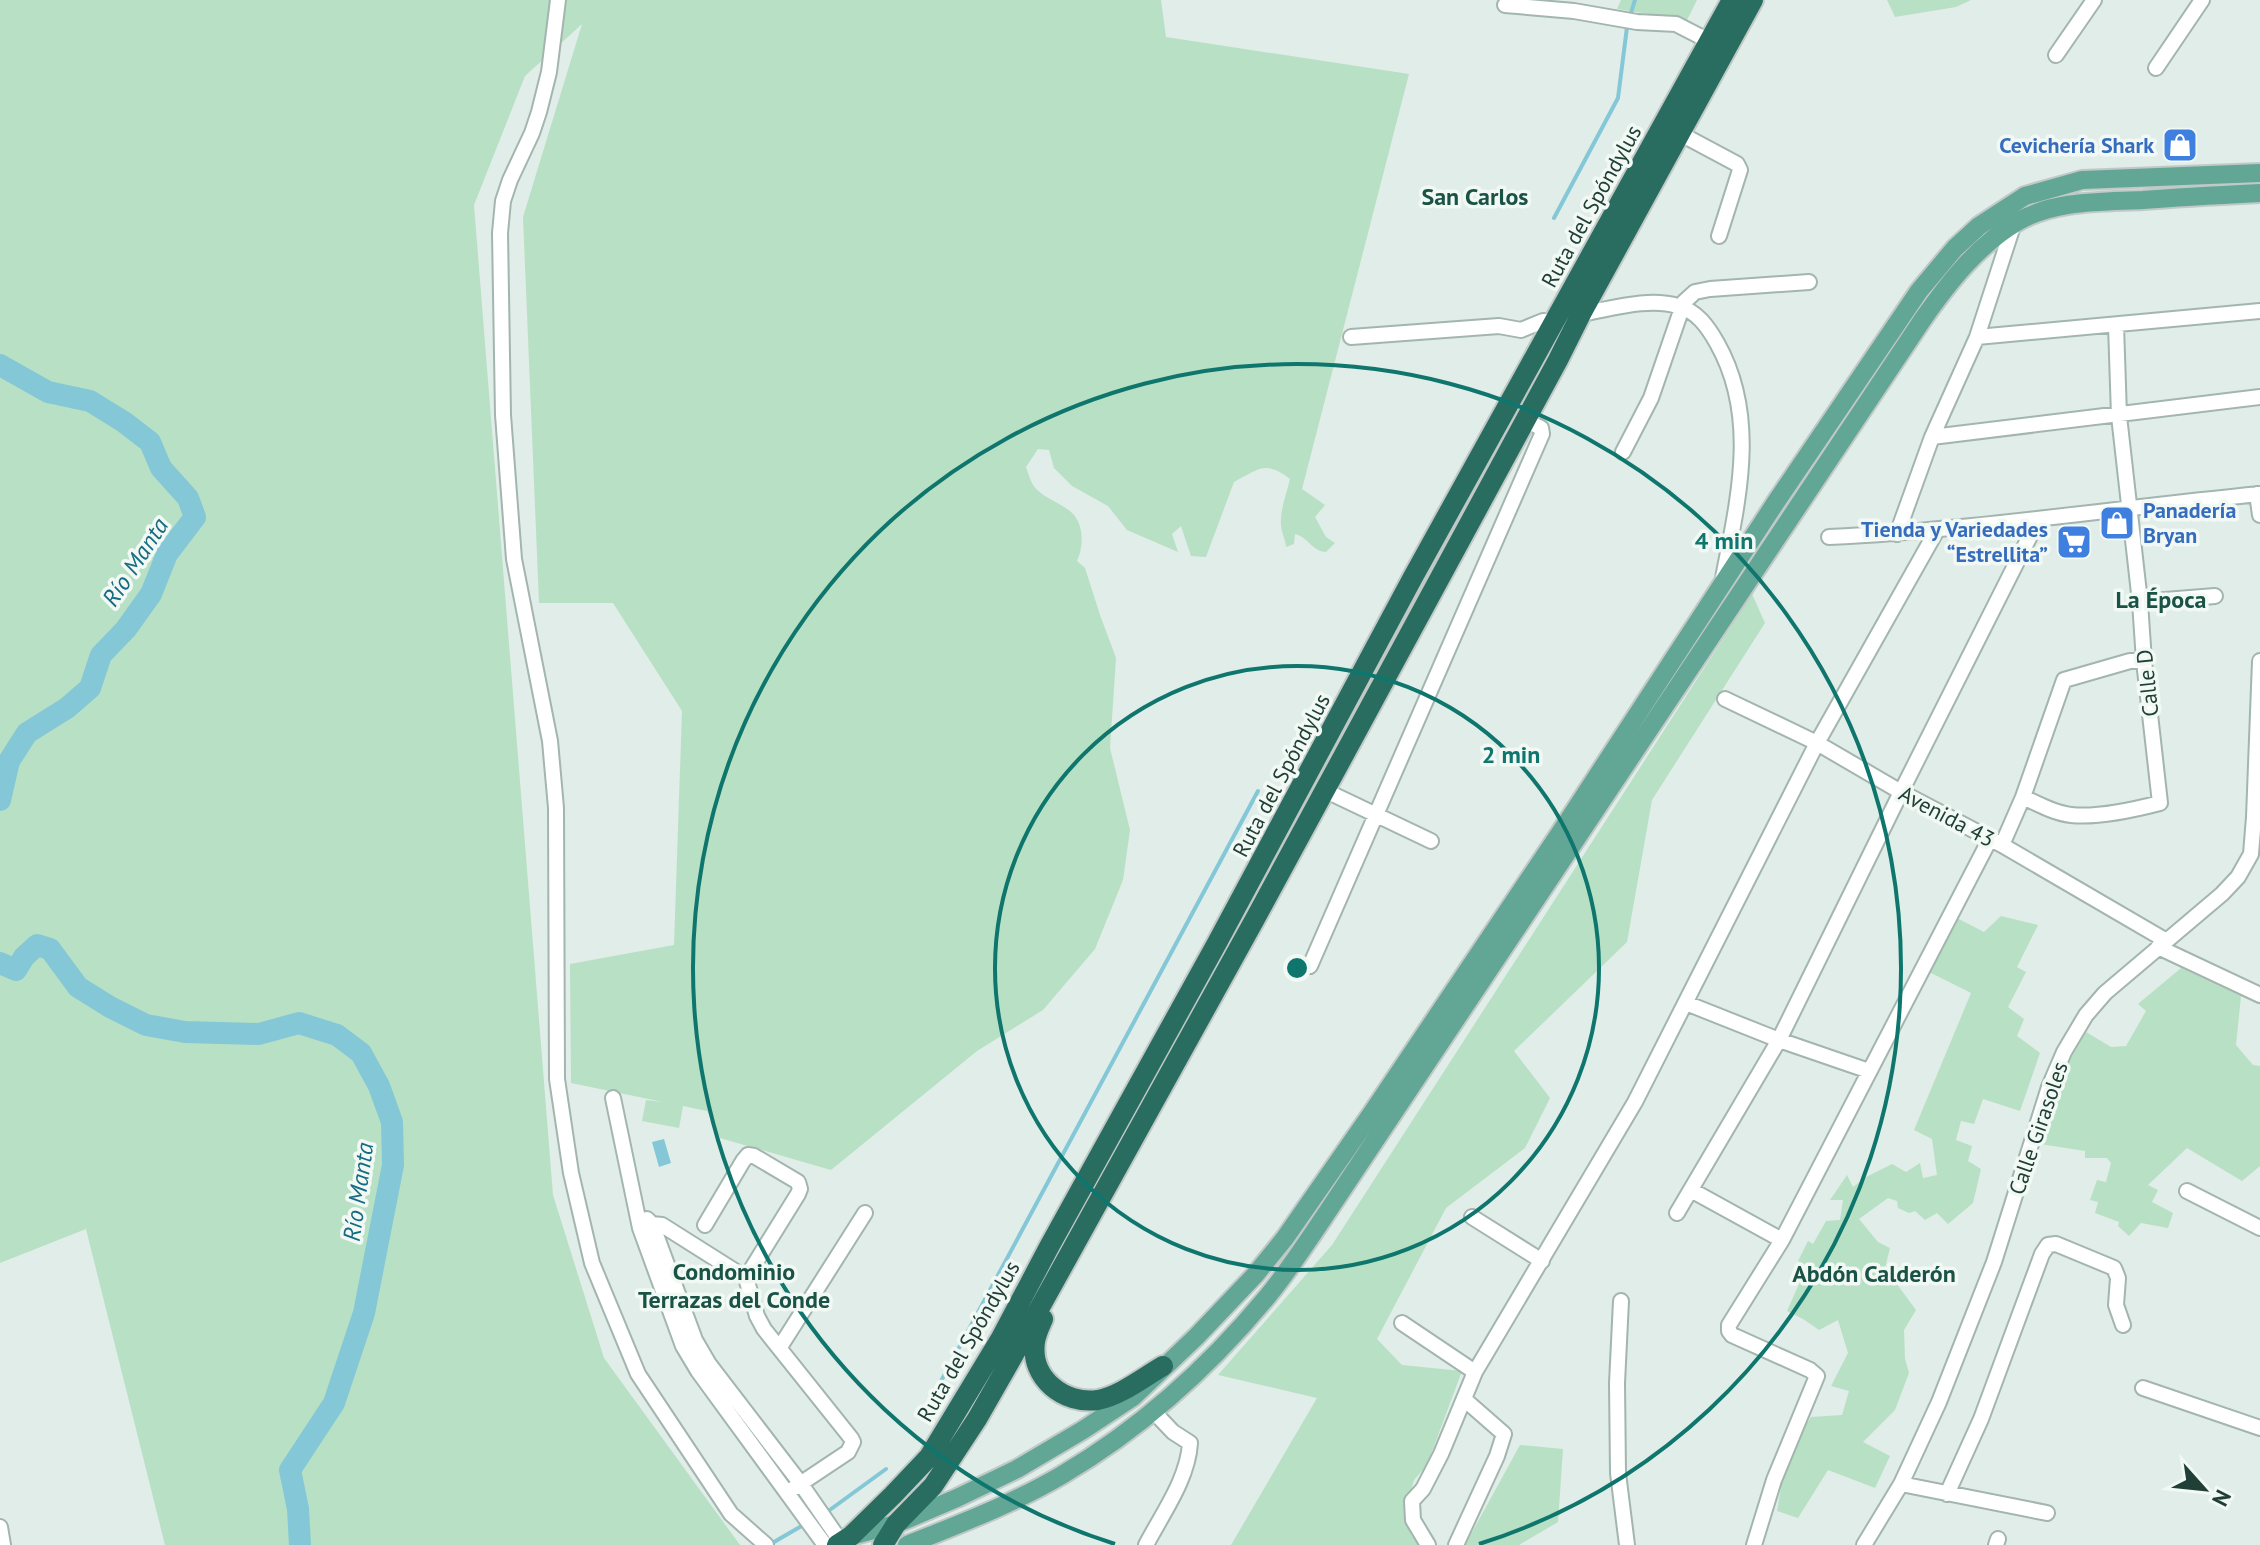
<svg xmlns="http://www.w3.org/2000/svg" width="2260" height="1545" viewBox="0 0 2260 1545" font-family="'PT Sans',sans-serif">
<rect width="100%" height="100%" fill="#e1ede8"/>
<!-- green -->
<path fill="#b8e0c4" d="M0,0H1161L1166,37L1409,74L1302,489L1325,505L1315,517L1326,537L1335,543L1326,552C1313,552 1308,537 1295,534L1294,544L1286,547C1285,537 1280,531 1281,520C1281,507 1287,492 1290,479C1266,460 1259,469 1234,482L1206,557L1191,556L1181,526L1172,534L1178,552L1127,530L1108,506L1072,486L1054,468L1049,450L1038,449L1026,467C1028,472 1030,480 1033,485C1042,498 1060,502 1071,512C1084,523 1084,546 1077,561L1085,568L1100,615L1116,658L1110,748L1130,830L1123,880L1095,949L1043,1010L977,1051L831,1170L720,1138L707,1111L683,1106L679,1128L642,1121L646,1100L663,1102L571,1083L570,964L674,945L682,711L613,603H539L523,217L582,24L525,76L474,205L553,1195L604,1358L740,1545H165L86,1229L0,1263Z
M1621,0H1697L1687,20L1617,9Z
M1887,0H1971L1956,7L1895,17Z
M1752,594L1765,623L1652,800L1627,942L1514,1051L1550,1098L1525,1148L1446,1208L1377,1339L1402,1365L1462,1371L1427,1465L1414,1480L1406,1507L1411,1535L1421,1545H1231L1317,1398L1218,1375L1332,1245Z
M1951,915L1984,932L2001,916L2038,925L2017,967L2026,972L2008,1007L2024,1019L2017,1036L2040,1053L2020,1111L1983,1099L1974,1124L1961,1121L1956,1140L1972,1146L1968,1161L1981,1169L1973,1203L1948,1224L1937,1213L1925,1220L1915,1211L1909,1213L1898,1208L1897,1201L1888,1198L1859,1219L1878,1242L1890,1248L1885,1268L1916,1310L1904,1330L1905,1359L1909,1373L1895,1410L1863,1442L1890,1456L1875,1488L1828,1470L1798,1518L1777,1511L1786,1457L1811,1417L1842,1415L1849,1391L1831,1386L1848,1353L1838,1320L1819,1330L1803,1319L1787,1311L1807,1266L1798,1261L1808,1241L1813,1244L1826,1221L1840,1220L1843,1200H1830L1847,1175L1853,1187L1866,1177L1892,1164L1906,1172L1920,1163L1923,1178L1937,1175L1932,1139L1914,1130L1971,993L1923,969Z
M2181,968L2241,996L2236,1045L2253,1065L2260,1066V1166L2242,1181L2187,1148L2148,1185L2158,1190L2152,1202L2173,1213L2168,1228L2141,1223L2129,1236L2118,1226L2119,1222L2095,1213L2098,1202L2090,1200L2097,1180L2106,1182L2111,1163L2107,1158H2085V1151L2040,1144L2067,1065L2086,1032L2111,1047L2126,1046L2146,1011L2138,1004Z
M1520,1445L1563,1449L1558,1522L1519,1545H1465Z"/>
<!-- water -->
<path fill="#84c7d6" d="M664,1139L671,1163L659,1167L652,1142Z"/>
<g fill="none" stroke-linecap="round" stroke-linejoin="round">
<!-- stream -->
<path stroke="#84c7d6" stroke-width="4" d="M1631,13L1635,0
M1554,218L1618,98L1627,27
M932,1398L1258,791
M827,1512L886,1469
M774,1542L805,1524"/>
<!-- river -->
<path stroke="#84c7d6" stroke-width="22" d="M0,365L48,392L90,401L124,422L150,442L161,468L188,498L195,517L167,554L151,594L126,629L101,655L90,688L67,708L27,733L9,761L0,800
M0,963L16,970L24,957L37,945L50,949L78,987L110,1007L146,1025L185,1032L259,1034L299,1023L337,1035L361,1053L379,1086L392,1122L393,1165L364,1313L334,1403L290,1470L298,1509L300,1545"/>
<defs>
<path id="minor" d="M558,0L549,72L539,112L532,133L510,180L503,201L500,233L503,415L514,559L550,741L556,808L557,1079L571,1173L592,1263L638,1374L731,1514L766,1545
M1505,5L1574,11L1637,22L1676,24L1709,41
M2056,55L2094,0
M2156,68L2202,0
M1679,133L1737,164L1740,170L1719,236
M1581,314C1611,309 1648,297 1678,306C1697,311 1708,327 1717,343C1759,417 1738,500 1723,578
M1351,337L1499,326L1521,330L1543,321L1555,322
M1977,337L2260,311
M1932,437L2260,397
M1623,452L1651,398L1684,302L1695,292L1710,289L1809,282
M2257,494L2260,515
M1897,534L1932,437L1977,337L2014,223
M1829,537C1973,530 2116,508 2260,494
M2140,602L2215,596
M1725,699L1817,743L1901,792L2002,845L2165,940
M1324,790L1431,841
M2023,797C2038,804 2054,813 2071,815C2098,818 2133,810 2160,803L2144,661L2140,602L2119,416L2116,325
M2002,845L2023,797L2064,680L2130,661H2144
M2158,947L2260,995
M1310,966L1542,434L1541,428L1525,420
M1686,1003L1779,1040L1869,1071
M613,1098L640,1228L683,1346L698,1371L825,1545
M1691,1190L1782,1240
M2187,1191L2260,1228
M1677,1213L1779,1040L1901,792L2038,520
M1472,1217L1542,1261
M647,1219L652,1224L695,1340L709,1364L801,1484L841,1542
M705,1225L743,1161L748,1155L754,1156L798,1182L800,1189L798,1194L746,1278
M640,1228L652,1224L662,1225L746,1278L757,1316L764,1329L851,1438L853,1442L848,1452L788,1492
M1621,1301L1617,1383L1618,1473L1627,1545
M1402,1323L1475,1372
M780,1347L865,1213
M2143,1388L2260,1428
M1901,1484L2047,1513
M1947,1494L1981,1419L2042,1254L2048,1245L2056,1244L2114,1268L2118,1278L2116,1305L2123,1325
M0,1527L3,1545
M1146,1545C1162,1514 1188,1479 1190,1443L1173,1432L1154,1412
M1428,1545L1413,1520L1412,1501L1423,1489L1441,1454L1475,1372L1635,1102L1817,743L1937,530
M1456,1545L1497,1456L1504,1434L1464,1399
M1754,1545L1774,1480L1817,1376L1810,1370L1732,1335L1729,1331V1325L1782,1240L1990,839
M1864,1545L1901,1484L1939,1402L1994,1262L2049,1087L2064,1052L2086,1015L2105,993L2222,894L2238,877L2251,854L2254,817L2260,661
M1996,1545L1998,1539"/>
<path id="major" d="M851,1536L896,1524L957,1498L1017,1469L1083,1430L1133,1397L1196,1337L1255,1275L1285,1238L1372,1113L1560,833L1776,502L1919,291L1955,248L1979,226L2025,196L2082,180L2260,173
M907,1545C959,1524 1013,1504 1062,1475C1140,1429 1209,1367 1267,1297C1290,1269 1310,1238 1330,1208L1923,319C1949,282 1978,245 2017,222C2054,200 2101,202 2143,200C2182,197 2221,195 2260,193"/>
<path id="highway" d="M1043,1319C1040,1326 1036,1334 1035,1342C1030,1378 1064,1405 1098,1400C1120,1396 1144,1377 1163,1366
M837,1545L851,1536L893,1495L929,1457L1001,1338L1049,1247L1217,943L1412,579L1732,0
M883,1545L896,1524L933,1486L977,1419L1013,1356L1255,919L1558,360L1581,314L1753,0"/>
</defs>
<!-- minor casing -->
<use href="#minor" stroke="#a3b5af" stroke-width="18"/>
<!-- major casing -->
<use href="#major" stroke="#c1c9c7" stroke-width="22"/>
<!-- highway casing -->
<use href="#highway" stroke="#c1c9c7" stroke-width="24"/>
<!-- minor -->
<use href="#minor" stroke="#fff" stroke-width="14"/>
<!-- major -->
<use href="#major" stroke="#62a696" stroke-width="18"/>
<!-- highway -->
<use href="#highway" stroke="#296d61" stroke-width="20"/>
</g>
<!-- distance rings -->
<g fill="none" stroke="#0f766e" stroke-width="4">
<circle cx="1297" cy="968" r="302"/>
<path d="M1115 1544A604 604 0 1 1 1479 1544"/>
</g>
<!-- icons -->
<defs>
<symbol id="shop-square" viewBox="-11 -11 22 22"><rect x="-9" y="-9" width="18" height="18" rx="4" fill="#3f7fe0" stroke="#f2f9f5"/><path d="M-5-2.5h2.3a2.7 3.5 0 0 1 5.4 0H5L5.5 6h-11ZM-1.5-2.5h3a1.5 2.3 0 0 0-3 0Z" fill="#fff"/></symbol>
<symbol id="supermarket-square" viewBox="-11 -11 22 22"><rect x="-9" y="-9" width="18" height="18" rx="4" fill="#3f7fe0" stroke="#f2f9f5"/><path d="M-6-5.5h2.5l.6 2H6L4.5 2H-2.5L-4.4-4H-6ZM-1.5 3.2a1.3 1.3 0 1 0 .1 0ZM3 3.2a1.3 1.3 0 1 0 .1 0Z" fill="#fff"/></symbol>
</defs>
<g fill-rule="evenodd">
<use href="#shop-square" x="2160" y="125" width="40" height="40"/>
<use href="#shop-square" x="2097" y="503" width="40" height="40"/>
<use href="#supermarket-square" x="2054" y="522" width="40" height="40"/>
</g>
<g text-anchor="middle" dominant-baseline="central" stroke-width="7" stroke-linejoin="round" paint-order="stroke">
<!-- shop labels -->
<g font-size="22" font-weight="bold" fill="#366cbe" stroke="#f2f9f5" text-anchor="end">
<text x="2154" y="145">Cevichería Shark</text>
<text x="2143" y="510" text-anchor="start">Panadería<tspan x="2143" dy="25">Bryan</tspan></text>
<text x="2048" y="529">Tienda y Variedades<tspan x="2048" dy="25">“Estrellita”</tspan></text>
</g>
<!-- street labels -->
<g font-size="22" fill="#203f37" stroke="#f2f9f5">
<text transform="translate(1591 206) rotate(-61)">Ruta del Spóndylus</text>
<text transform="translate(2147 683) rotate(-96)">Calle D</text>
<text transform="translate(1281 775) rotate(-62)">Ruta del Spóndylus</text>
<text transform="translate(1947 816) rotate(28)">Avenida 43</text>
<text transform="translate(2038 1128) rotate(-71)">Calle Girasoles</text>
<text transform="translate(968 1341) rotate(-60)">Ruta del Spóndylus</text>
</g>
<!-- neighbourhood labels -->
<g font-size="24" font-weight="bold" fill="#1a5346" stroke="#f2f9f5">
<text x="1475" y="196">San Carlos</text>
<text x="2161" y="599">La Época</text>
<text x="734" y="1271">Condominio<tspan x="734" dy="28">Terrazas del Conde</tspan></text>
<text x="1874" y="1273">Abdón Calderón</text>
</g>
<!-- water labels -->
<g font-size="24" font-style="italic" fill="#156b80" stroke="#f2f9f5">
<text transform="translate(135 562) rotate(-57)">Río Manta</text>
<text transform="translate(358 1192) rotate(-82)">Río Manta</text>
</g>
</g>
<circle cx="1297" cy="968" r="12" fill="#0f766e" stroke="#f2f9f5" stroke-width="4"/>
<g font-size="24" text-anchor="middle" font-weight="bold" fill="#0f766e" stroke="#f2f9f5" stroke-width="7" stroke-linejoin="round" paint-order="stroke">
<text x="1724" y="549">4 min</text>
<text x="1511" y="763">2 min</text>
</g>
<!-- north arrow -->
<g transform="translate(2204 1489) rotate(117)" stroke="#f2f9f5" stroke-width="6" paint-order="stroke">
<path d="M0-6L14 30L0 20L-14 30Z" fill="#203f37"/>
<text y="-12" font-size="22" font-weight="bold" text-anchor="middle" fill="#203f37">N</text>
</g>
</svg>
